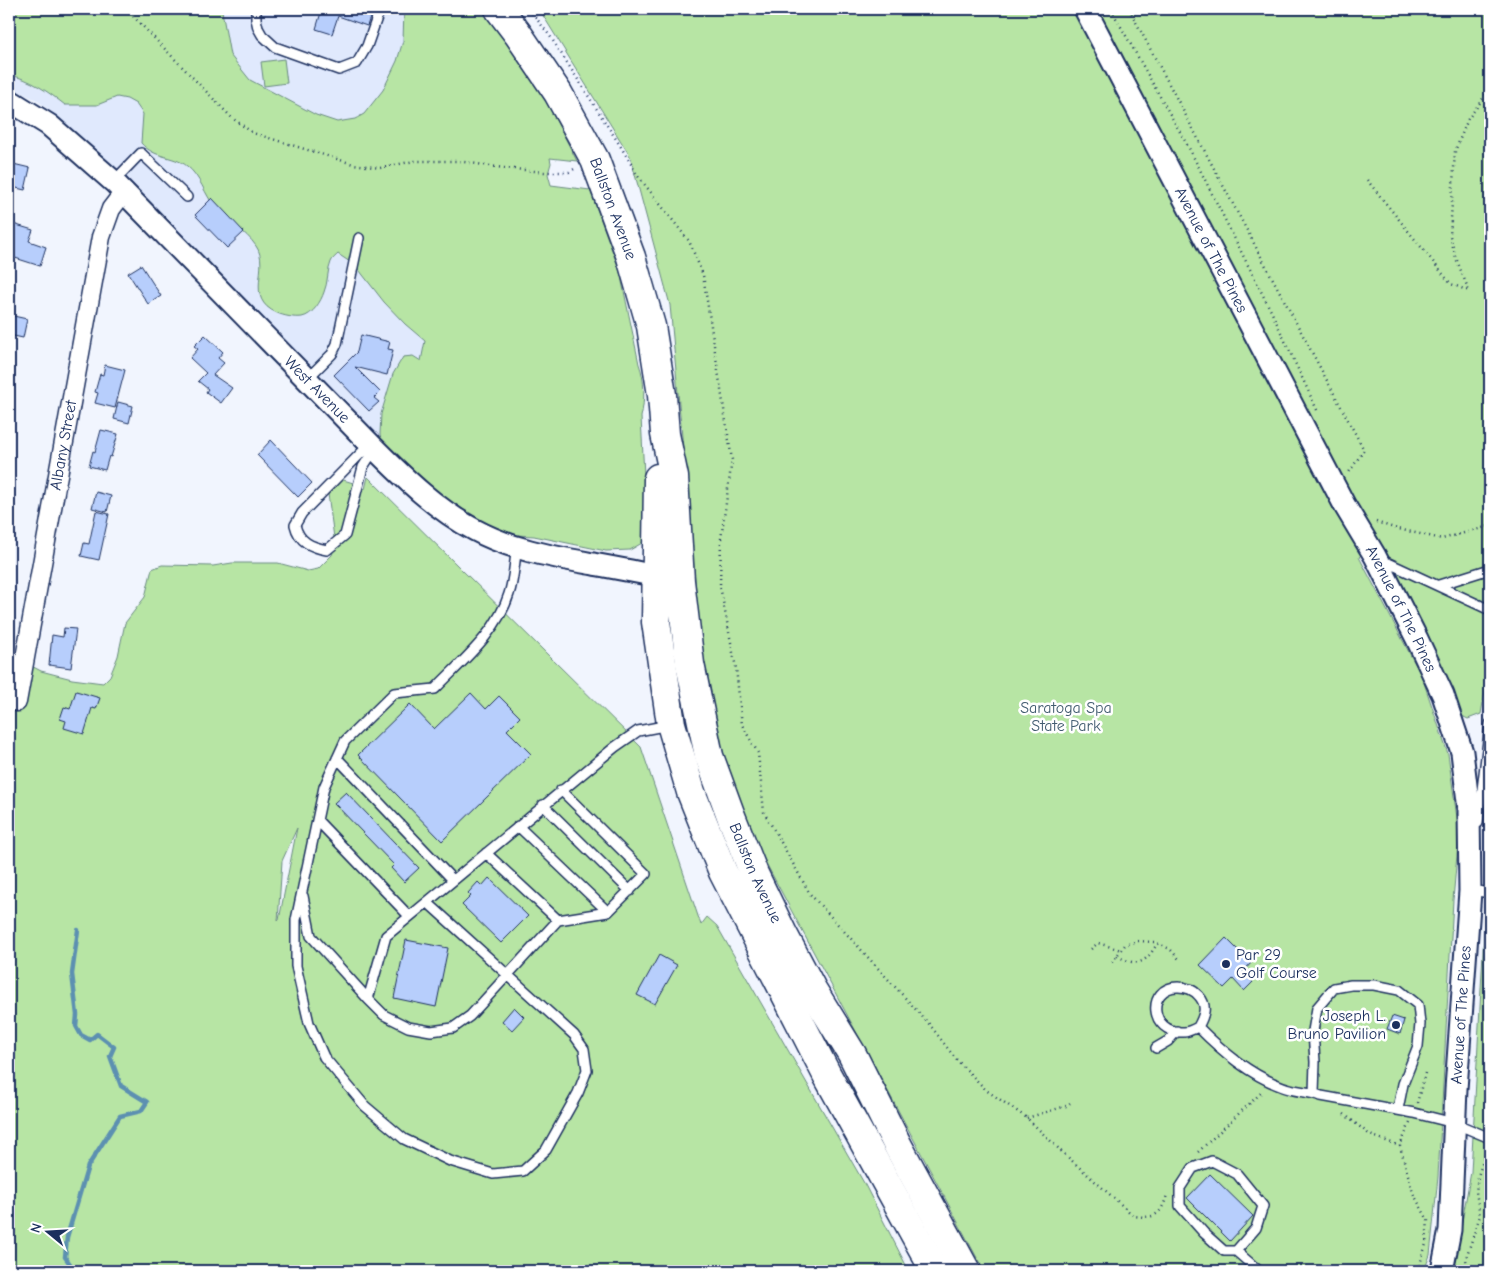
<svg xmlns="http://www.w3.org/2000/svg" width="1499" height="1280" viewBox="0 0 1499 1280" font-family="'Comic Neue',sans-serif">
<rect width="100%" height="100%" fill="#f1f5fe"/>
<filter id="ink" filterUnits="userSpaceOnUse"><feTurbulence type="fractalNoise" baseFrequency=".02" numOctaves="2"/><feDisplacementMap in="SourceGraphic" scale="10" xChannelSelector="R" yChannelSelector="G"/><feConvolveMatrix kernelMatrix="1 2 1 2 8 2 1 2 1" color-interpolation-filters="sRGB"/></filter>
<g filter="url(#ink)">
<!-- built -->
<path fill="#e0e9fd" d="M9,9H428L437,278L403,460L211,264L78,135L37,100L9,87Z"/>
<!-- green -->
<path fill="#b7e5a4" stroke="#698a81" fill-rule="evenodd" d="M9,9H223L222,11L230,55L250,80L316,115L337,122L355,119L364,114L383,90L397,61L403,41L404,9H489L541,91L577,161L550,158L551,163L548,174L551,185L590,190L620,272L639,364C645,380 645,400 641,417L647,534L642,543L630,550L606,551L534,536L516,535L505,532L486,524L439,499L384,453L380,434L381,414L393,374L403,357L413,356L421,361L425,341L405,324L384,302L356,266L338,254C336,256 332,259 331,262C327,271 328,283 324,292C321,301 313,315 302,317C294,318 284,316 277,313C243,298 271,267 256,246C246,231 227,221 215,207C205,195 200,176 187,166C173,155 155,159 141,143L143,114L136,104L127,99L117,97L97,105H65C50,93 29,78 9,75Z
M539,9H1490V663L1481,714L1468,719L1462,716L1410,606L1376,542L1359,557L1422,677L1448,754L1459,832L1453,900L1438,1177L1430,1255L1424,1271H984L759,850L725,763L703,667L670,305L630,156Z
M284,59L287,83L264,86L261,62Z
M368,477L641,747L701,925L707,917L717,926L864,1183L909,1271H9V641L20,660L41,671L72,679L103,683L110,676L118,656L125,623L145,597L152,569L162,565L213,566L232,563H278L308,571L318,569L332,555L335,545L328,494L331,484L340,479L360,485L365,489ZM297,828L279,920L278,921L282,861Z
M1490,824V1271H1453L1471,1172Z"/>
<g fill="none" stroke-linecap="round" stroke-linejoin="round">
<!-- stream -->
<path stroke="#5c90b1" stroke-width="4.5" d="M75,1271L65,1257L67,1237L88,1166L120,1116L141,1111L147,1102L121,1086L110,1056L114,1047L97,1034L90,1040L81,1035L76,1026L77,1015L72,974L78,930"/>
</g>
<!-- building -->
<path fill="#b7cefc" stroke="#1b2f5e" d="M322,9H373L367,26L338,16L332,34L316,29Z
M9,163L30,168L25,190L12,187L14,179L9,177Z
M212,198L244,232L227,248L195,215Z
M13,224L33,230L29,241L46,247L40,266L9,256V238Z
M141,265L161,296L148,304L128,273Z
M9,315L27,319L23,338L9,335Z
M205,335L223,352L218,358L224,363L213,375L232,388L221,403L206,392L208,389L198,381L206,373L190,358L198,349L194,346Z
M361,335L390,342L388,349L393,350L387,375L355,367L380,392L374,398L379,402L369,411L334,375L357,352Z
M105,365L125,370L115,408L95,403L98,393L95,392L100,374L103,375Z
M118,402L133,406L129,423L114,419Z
M101,430L118,434L111,457L109,456L105,470L89,466L93,451L95,452Z
M271,440L312,483L298,497L257,455Z
M96,492L111,496L107,512L92,508Z
M96,511L109,514L99,560L81,556L84,543L89,544Z
M64,628L76,629L71,668L49,665L52,635L63,637Z
M76,691L100,698L96,709L92,708L84,734L64,728L66,721L60,719L64,707L70,709Z
M471,693L486,709L499,696L520,717L507,730L531,754L442,841L358,755L410,704L434,729Z
M346,792L419,868L404,882L391,868L394,865L334,803Z
M489,878L528,916L501,943L462,905L471,896L468,893L478,882L482,886Z
M1226,938L1251,963L1243,972L1253,982L1244,991L1233,979L1224,988L1200,965Z
M406,940L448,948L436,1007L394,998Z
M659,955L677,965L655,1004L637,995Z
M514,1007L524,1017L512,1030L502,1021Z
M1392,1016L1404,1020L1400,1034L1387,1029Z
M1210,1174L1253,1216L1230,1241L1187,1198Z"/>
<g fill="none" stroke-linecap="round" stroke-linejoin="round">
<defs>
<path id="service" d="M256,9V19L258,28L262,35L275,47L339,70L357,63L367,46L380,9
M114,181L141,153L187,197
M306,380L332,354L337,344L359,238
M370,444L302,513L295,525C299,542 311,547 327,550L345,535L363,467L374,450
M1382,560L1490,610
M1439,585L1490,569
M337,758L453,880
M561,790L646,874L608,912L558,920L470,1016L453,1028L431,1031L408,1027L384,1015L368,999L386,936L615,747L638,731L669,725
M543,805L630,891
M317,820L409,916
M1478,823L1490,724
M518,826L608,912
M486,853L558,920
M1471,890L1490,893
M303,896L311,936L368,999
M427,902L574,1035L584,1049L587,1070L578,1093L546,1150L523,1171L493,1174L450,1161L404,1139L365,1106L324,1057L309,1023L296,966V920L324,787L345,741L394,693L435,689C462,661 497,633 509,594C514,580 514,563 517,548
M1198,1027C1194,1029 1188,1032 1184,1032C1149,1034 1146,987 1178,987C1186,987 1194,990 1199,996C1208,1006 1204,1016 1198,1027C1223,1052 1250,1075 1283,1087C1296,1092 1309,1091 1321,1096L1414,1113L1454,1123L1490,1138
M1156,1048L1168,1041L1177,1031
M1314,1093L1315,1062L1313,1031L1317,1008L1334,988L1351,985H1374L1399,990L1418,1005L1420,1024L1418,1046L1403,1084L1398,1109
M1236,1251L1256,1228L1263,1206L1237,1174L1212,1161L1193,1168L1180,1188V1206L1204,1233L1224,1251H1236L1259,1271"/>
<g id="minor">
<path id="s1" d="M17,702L101,237L111,209L124,192"/>
</g>
<g id="tertiary">
<path id="s2" d="M1085,9L1345,506L1375,556L1417,639L1443,695L1462,752L1469,810L1470,891L1456,1089L1450,1230L1442,1271"/>
<path id="s3" d="M9,100L49,125L114,182L375,449C405,479 437,510 475,530C510,549 549,556 588,563C615,568 643,573 670,579"/>
</g>
<g id="trunk">
<path id="s4" d="M499,9L518,34L558,93L595,160L631,257L651,326L662,395L665,434L674,477L680,581L690,664L709,756L731,816L754,874L783,934L812,989L852,1054L898,1146L966,1271"/>
<path d="M658,478L656,622L671,724L691,792L723,872L827,1075L935,1271"/>
</g>
</defs>
<!-- service casing -->
<use href="#service" stroke="#1b2f5e" stroke-width="12"/>
<!-- minor casing -->
<use href="#minor" stroke="#1b2f5e" stroke-width="21"/>
<!-- tertiary casing -->
<use href="#tertiary" stroke="#1b2f5e" stroke-width="25"/>
<!-- trunk casing -->
<use href="#trunk" stroke="#1b2f5e" stroke-width="31"/>
<!-- path -->
<path stroke="#1b2f5e" stroke-width="2.5" stroke-dasharray="1 4" stroke-linecap="butt" d="M126,9L232,118L253,133L353,164L380,168L414,161H457L504,168L544,172H569L576,168
M529,9L550,36L621,147L638,176L689,241L703,275L732,460L721,539L720,586L736,668L742,725L758,753L764,812L810,894L930,1025L955,1058L986,1090L1027,1118L1061,1151L1134,1216C1155,1219 1161,1215 1167,1195
M1111,9L1190,150L1272,313L1318,412
M1129,9L1364,450L1348,474
M1367,180L1451,284L1469,291L1456,258L1450,236L1455,151L1468,119L1490,89
M1376,522L1394,528L1442,539L1490,526
M1091,949L1098,943L1121,950
M1117,956C1138,967 1145,964 1157,944
M1112,962L1125,945L1138,941L1154,942L1170,949L1179,959
M1417,1103L1425,1073
M1344,1114L1370,1135L1400,1146
M1027,1118L1066,1106L1070,1103
M1410,1123L1400,1146L1413,1193L1428,1220L1426,1244L1418,1271
M1198,1152L1263,1091
M1467,1271L1466,1258L1480,1216L1476,1192L1478,1176L1487,1149"/>
<!-- service -->
<use href="#service" stroke="#fff" stroke-width="9"/>
<!-- minor -->
<use href="#minor" stroke="#fff" stroke-width="18"/>
<!-- tertiary -->
<use href="#tertiary" stroke="#fff" stroke-width="21"/>
<!-- trunk -->
<use href="#trunk" stroke="#fff" stroke-width="28"/>
</g>
</g>
<!-- markers -->
<g fill="#1b2f5e" stroke="#fff" stroke-width="2">
<circle cx="1226" cy="964" r="5"/>
<circle cx="1396" cy="1025" r="5"/>
</g>
<g text-anchor="middle" dominant-baseline="central" stroke-width="5" stroke-linejoin="round" paint-order="stroke">
<!-- street labels -->
<g font-size="16" fill="#1b2f5e" stroke="#fff">
<text stroke="none"><textPath href="#s4" startOffset="231">Ballston Avenue</textPath></text>
<text stroke="none"><textPath href="#s2" startOffset="272">Avenue of The Pines</textPath></text>
<text stroke="none"><textPath href="#s3" startOffset="424">West Avenue</textPath></text>
<text stroke="none"><textPath href="#s1" startOffset="261">Albany Street</textPath></text>
<text stroke="none"><textPath href="#s2" startOffset="678">Avenue of The Pines</textPath></text>
<text stroke="none"><textPath href="#s4" startOffset="915">Ballston Avenue</textPath></text>
<text transform="translate(1461 1015) rotate(-86)">Avenue of The Pines</text>
</g>
<!-- park labels -->
<g font-size="16" fill="#425c70" stroke="#fff">
<text x="1066" y="708">Saratoga Spa<tspan x="1066" dy="18">State Park</tspan></text>
</g>
<!-- poi labels -->
<g font-size="16" fill="#1b2f5e" stroke="#fff" text-anchor="start">
<text x="1236" y="955">Par 29<tspan x="1236" dy="18">Golf Course</tspan></text>
<text x="1386" y="1016" text-anchor="end">Joseph L.<tspan x="1386" dy="18">Bruno Pavilion</tspan></text>
</g>
</g>
<!-- margin -->
<rect width="1499" height="1280" fill="none" stroke="#fff" stroke-width="30"/>
<rect x="15" y="15" width="1469" height="1250" fill="none" stroke="#1b2f5e" stroke-width="2" filter="url(#ink)"/>
<!-- north arrow -->
<g transform="translate(48 1232) rotate(288)" stroke="#ffffff" stroke-width="4" paint-order="stroke">
<path d="M0-4L9 19L0 12L-9 19Z" fill="#1b2f5e"/>
<text y="-8" font-size="14" font-weight="bold" text-anchor="middle" fill="#1b2f5e">N</text>
</g>
</svg>
